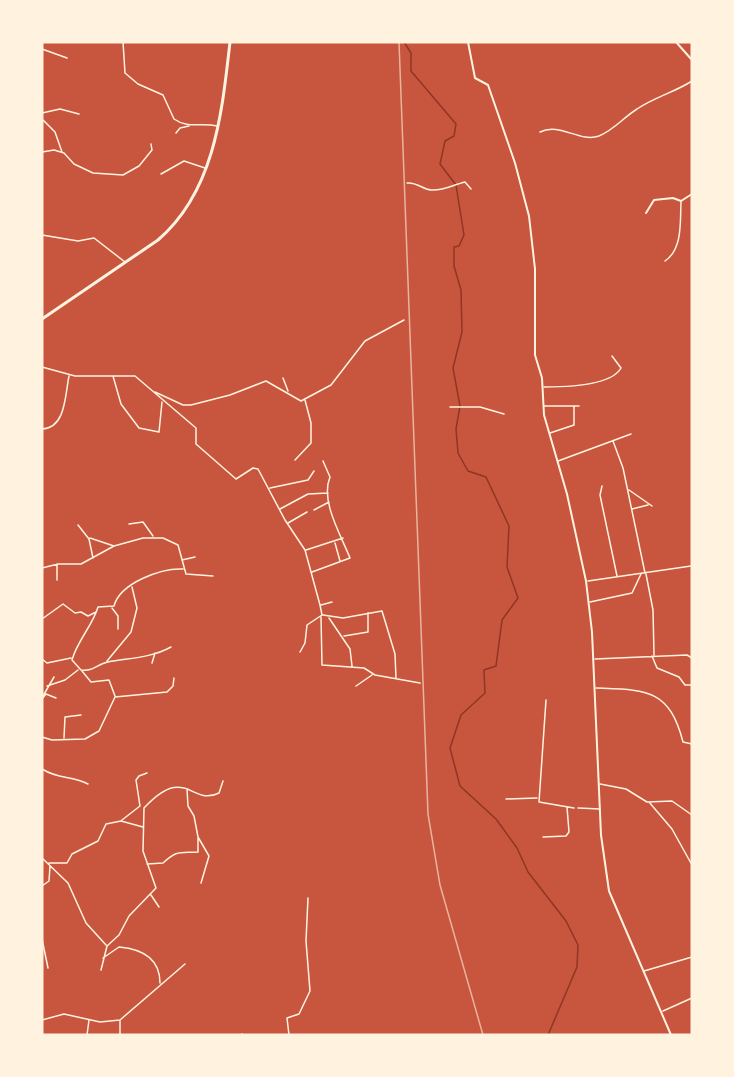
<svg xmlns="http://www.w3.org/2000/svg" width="734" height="1077" viewBox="0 0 734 1077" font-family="'Varela Round',sans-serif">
<rect width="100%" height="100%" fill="#c8553d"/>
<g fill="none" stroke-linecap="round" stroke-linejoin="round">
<!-- stream -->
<path stroke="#8f3625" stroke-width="1.5" d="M404,42L411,53V71L456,124L454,136L445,141L440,164L456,185L464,235L459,246L454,247V266L461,290L462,332L453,368L460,406L456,429L458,453L468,471L486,477L509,526L507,567L518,598L502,620L496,666L484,670L485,693L461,715L450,748L460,786L496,819L517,848L528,872L566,921L578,945L577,967L548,1035"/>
<!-- minor -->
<path stroke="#fff3e0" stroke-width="1.5" d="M123,42L125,73L138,84L163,95L174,119C188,129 201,122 217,126
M42,49L67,58
M42,113L60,109L79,114
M42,119L55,132L62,152
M540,132C560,122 580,143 599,136C614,130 624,117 637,109C655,97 675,92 692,81
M176,133L180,128L189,126
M42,152L54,150L64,153L74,164L93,173L123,175L139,166L152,150L151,144
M161,174L184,161L205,168
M407,183C417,182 422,189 431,190C443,191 453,185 465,182L471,189
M42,235L78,241L94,238L125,262
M665,261C683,249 680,221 681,202
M42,367L75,376H135L196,428V444L236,479L253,468L258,469L285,520L305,550L320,605L322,615L307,625L305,643L300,652
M113,376L121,404L139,428L159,432L162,402
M283,378L288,391
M544,387C562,387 611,386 621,368L612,356
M155,392L183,405H191L230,395L266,381L301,401L331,385L365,341L404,320
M544,406H579
M450,407H480L504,414
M42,429C66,428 65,395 69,376
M550,433L574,425V406
M613,441L623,468L645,573
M295,460L311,443V423L305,400
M558,461L631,434
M602,486L600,495L617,576
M270,488L308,480L314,471
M629,490L652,506
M280,509L308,494L328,493
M632,509L648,505
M314,510L329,502
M288,523L307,512
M129,524L143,522L153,536
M78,525L89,539L93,558
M90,538L114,546
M335,543L340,561
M306,550L343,538
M182,560L195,557
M57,564V580
M42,568L58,564H81L114,546L143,538H163L178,545L186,574L213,576
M312,572L350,558C341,535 320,501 330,477L323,461
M646,574L653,610L654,655
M588,581L691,566
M590,602L632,593L641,574
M321,605L332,602
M112,608L118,616V629
M323,615L343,618L382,611L395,654L396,678
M321,617L322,665L364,668L375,675L420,683
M329,618L350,649L352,666
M42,619L63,604L75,613L81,612L88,616L96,612
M344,636L368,632V613
M171,647C151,658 129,658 108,662C97,664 93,672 81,670L72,660C77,641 93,625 98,607L114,606C120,583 161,568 183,569
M652,656L657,668L679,677L685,685H692
M42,659L47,663L71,658
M595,659L687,655L692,658
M107,661L131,632L137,608L132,587
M152,663L155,653
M82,671L91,682L109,680L115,696
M47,686L65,680L78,670
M356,686L372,675
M596,688C646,690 669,688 683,742L692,744
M43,696L54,677
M42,699L46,694L56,698
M546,700L539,802L574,808
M42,737L52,740L85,739L99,731L115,697L167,692L173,686L174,678
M64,738L65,717L81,715
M42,769C60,780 70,775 88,784
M600,784L626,789L647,802L672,801L692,815
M187,789L188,806L194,816L198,837L209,856L201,883
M506,799L537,798
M649,802L672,829L692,865
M578,808L600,809
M122,820L140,806L136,780L139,776L147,773
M543,837L566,836L569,832L567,807
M42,858L68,883L86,923L106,945
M49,863H67L72,854L98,841L106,824L121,821L143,827
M147,864L163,863C177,850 179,853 198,852V838
M42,886L49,881L50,866
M151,895L159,907
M42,939L48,968
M103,958L119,947C142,949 160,958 160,983
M101,970L107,946L119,935L129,916L156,888L143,851L144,808C186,763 191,807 219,793L223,781
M644,971L692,957
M663,1011L692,998
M42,1020L64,1014L100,1022L120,1020L185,964
M87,1035L89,1020
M120,1035V1021
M242,1035V1034
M289,1035L287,1018L299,1014L310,991L306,941L308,898"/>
<!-- tertiary -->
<path stroke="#fff3e0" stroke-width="2" d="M468,42L475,78L488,85L515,163L529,216L535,269V355L542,378L544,415L567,494L586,581L592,632L601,835L609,891L671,1035
M676,42L692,60
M646,213L654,200L673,198L681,201L692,194"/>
<!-- trunk -->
<path stroke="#fff3e0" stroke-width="3" d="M42,319L158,240C215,191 222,112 230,42"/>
<!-- rail -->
<path stroke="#e9b49f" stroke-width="1.5" d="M399,42L428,814L440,885L483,1035"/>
</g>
<!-- border -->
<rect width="734" height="1077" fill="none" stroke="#fff3e0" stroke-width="87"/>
</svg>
